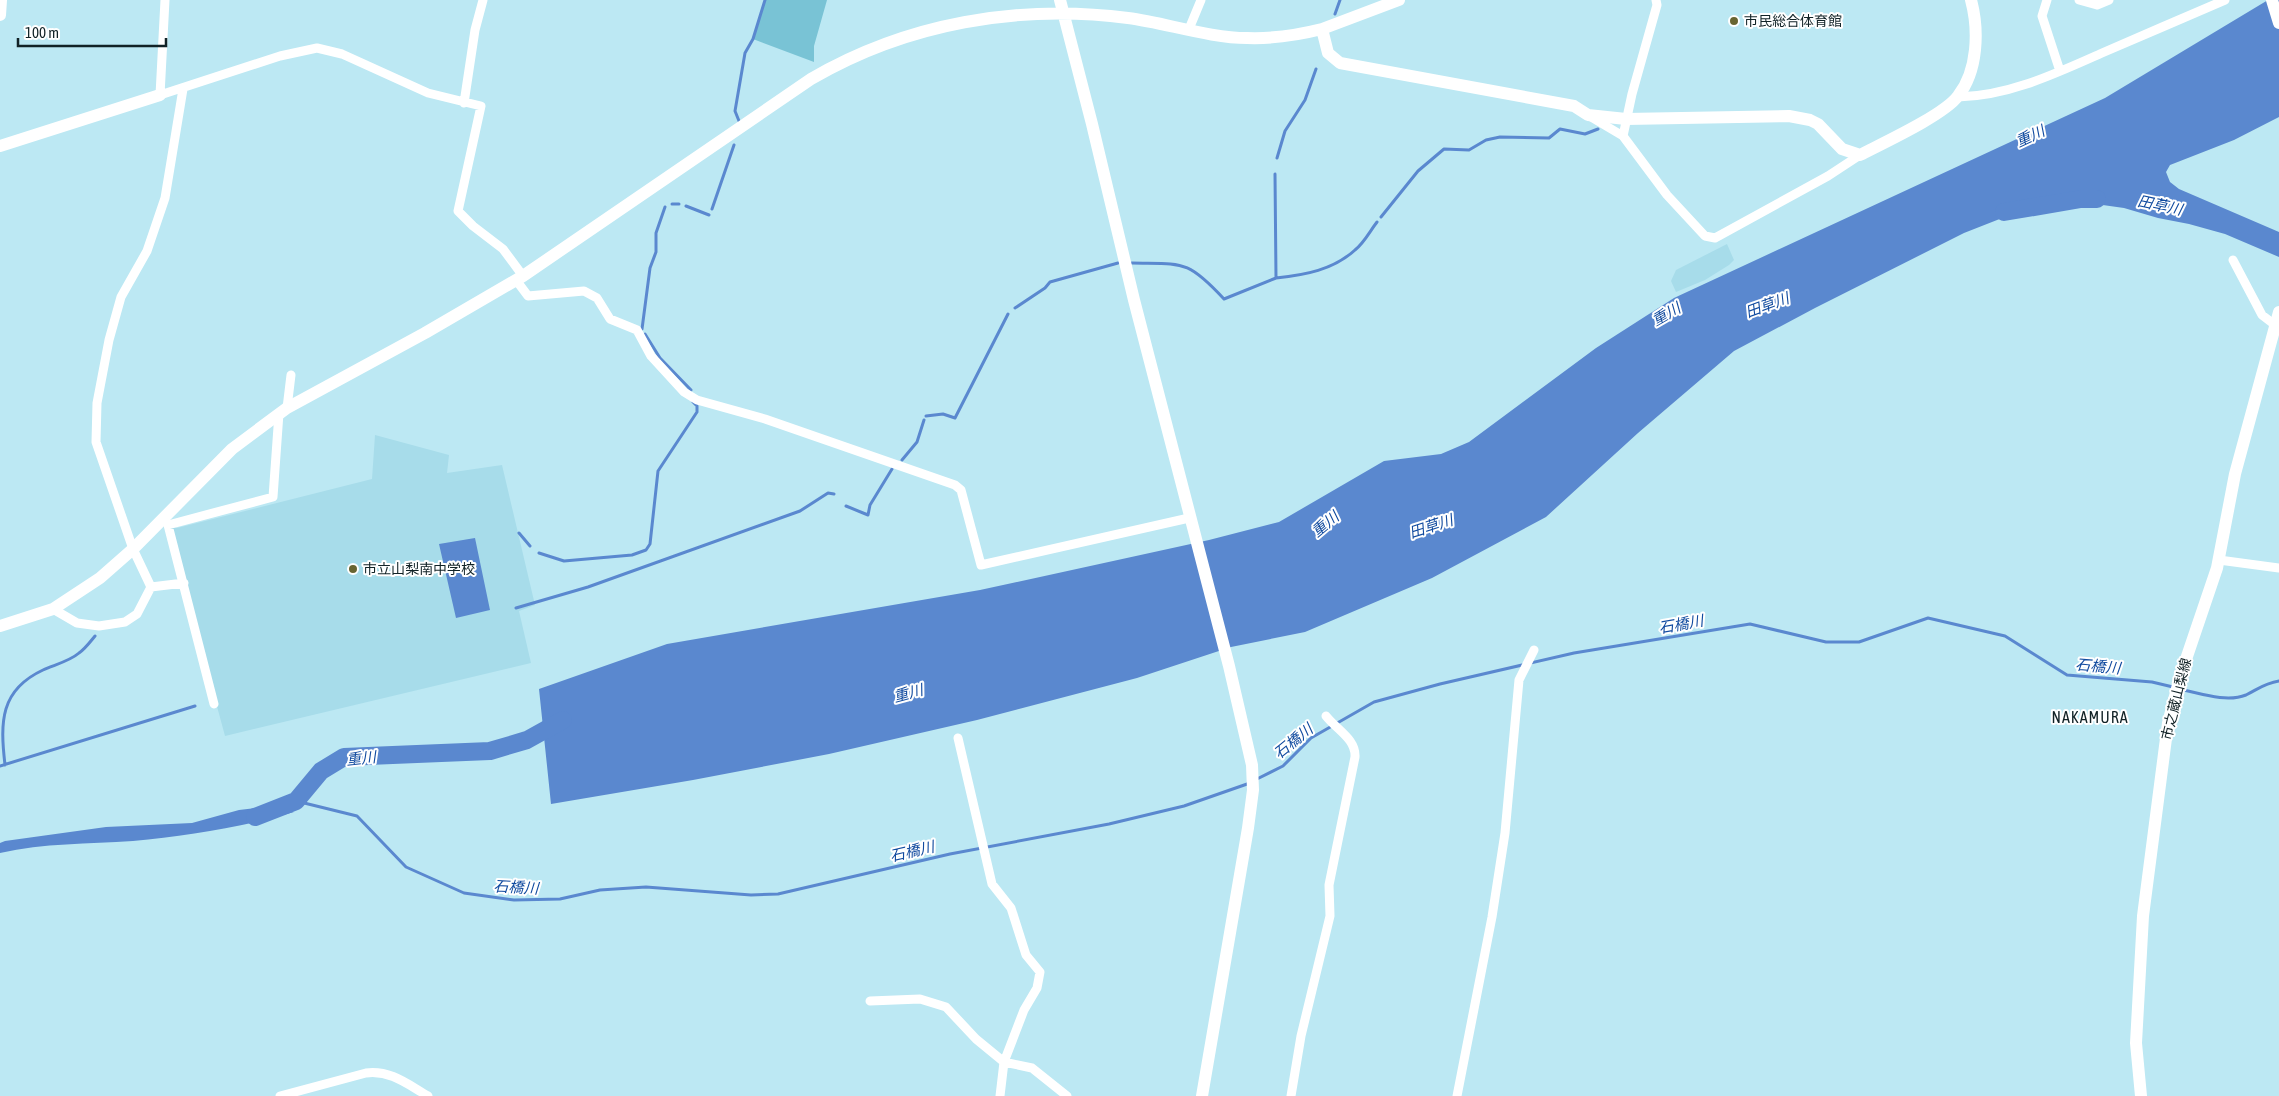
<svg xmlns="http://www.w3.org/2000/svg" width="2279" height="1096" viewBox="0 0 2279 1096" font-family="'Asap Condensed','Noto Sans JP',sans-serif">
<rect width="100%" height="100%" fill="#bce8f3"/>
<!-- built -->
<path fill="#a7dcea" d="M1727,244L1734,260L1729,265L1705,280L1676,292L1671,281L1676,270Z
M375,435L449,455L447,473L502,465L535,605L519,611L531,663L225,736L168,525L177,528L372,479Z"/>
<!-- green -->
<path fill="#79c3d5" d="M765,0H827L814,46V62L753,39Z"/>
<!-- water -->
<path fill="#5a88cf" d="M2268,0H2279V117L2234,140L2170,165L2166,172L2170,182L2179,189L2279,232V257L2225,234L2189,224L2158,218L2124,208L2053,198L1964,233L1815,308L1734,351L1638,433L1546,517L1432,578L1305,632L1231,647L1137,678L977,720L829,754L693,780L551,804L539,689L667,644L980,590L1209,540L1279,522L1384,461L1441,454L1469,442L1596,348L1674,298L2105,98Z
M475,538L490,610L456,618L439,544Z
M265,807L294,812C243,827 186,836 133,841C88,844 44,843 0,853V843L5,841L106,827L192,823L239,810Z"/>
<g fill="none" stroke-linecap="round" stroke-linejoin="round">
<!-- stream -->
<path stroke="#5a88cf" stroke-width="3" d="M1335,14L1340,0
M739,121L735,111L745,53L753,39L765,0
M1277,158L1285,131L1305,100L1316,69
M672,204H679
M686,206L709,215
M712,209L734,145
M1381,217L1418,171L1444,149L1469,150L1486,140L1500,137L1549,138L1560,129L1585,134L1598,129
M1132,263C1183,264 1187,259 1224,299L1276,278L1275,174
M1276,278C1305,275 1333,270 1355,250C1364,243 1370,231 1377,222
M1015,308L1045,288L1050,282L1118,263
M642,329L650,268L656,252V233L665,207
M645,334L660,358L691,390
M926,416L943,414L955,418L1008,314
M902,460L917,442L924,420
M846,506L868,515L870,505L892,469
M519,533L530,546
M539,553L564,561L632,555L646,550L650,544L658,471L697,412V406L693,402
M516,608L588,587L800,511L828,493L834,494
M2179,689C2199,693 2226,703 2246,695C2258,689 2265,683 2279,681
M5,765C0,722 0,690 43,670C54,665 70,661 79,653C85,649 90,642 95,636
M0,766L195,706
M1255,780L1283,766L1311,738L1374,702L1440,684L1574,653L1750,624L1826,642H1859L1928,618L2005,636L2067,675L2152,682L2173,687
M296,801L357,816L406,867L464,893L514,900L560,899L600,890L646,887L751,895L778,894L950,854L1109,824L1184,806L1250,783"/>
<!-- river -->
<path stroke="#5a88cf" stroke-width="18" d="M2004,212L2081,199H2097
M255,817L296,801L321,771L344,757L490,751L527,740L563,720"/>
<!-- street -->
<path stroke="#fff" stroke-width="9" d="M165,0L160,95L280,56L317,48L342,54L428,93L481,106L458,211L473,226L503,249L523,276
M2047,0L2042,16L2060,71
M2079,0L2097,5L2109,0
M1189,29L1201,0
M183,89L165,198L147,251L121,297L109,340L97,403L96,442L133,549L151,587L184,583
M1958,97C2009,96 2057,73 2102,53C2143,35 2184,18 2225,0
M464,103L475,30L483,0
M1591,117L1623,136L1667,195L1705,236L1715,238L1828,176L1860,155
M1623,136L1632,94L1657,5L1656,0
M2233,260L2262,315L2275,325
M516,280L528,296L584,291L597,298L610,319L637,330L651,356L684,392L697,400L765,419L955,485L961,490L981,565L1189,518
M287,408L291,375
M2219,560L2279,568
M53,609L77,623L99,626L125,622L137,614L151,587
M214,704L168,525L273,497L279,413
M958,738L992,884L1011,908L1026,955L1040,972L1037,988L1024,1010L1004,1062L1000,1096
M870,1001L920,999L946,1007L976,1039L1004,1062L1032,1068L1067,1096
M280,1096L366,1073C391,1070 407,1084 428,1096
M1291,1096L1301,1036L1330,916L1329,885L1355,757C1356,739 1337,730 1326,716
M1457,1096L1492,917L1505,833L1519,680L1534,650"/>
<!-- secondary -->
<path stroke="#fff" stroke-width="12" d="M1060,0L1092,124L1134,300L1229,666L1252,765L1253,790L1248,828L1202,1096
M2272,0L2279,23
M0,15L1,0
M1322,29L1399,0
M0,146L160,95
M0,626L53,609L100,578L133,549L232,449L287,408L425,333L523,276L811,79C907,23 1018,4 1128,18C1166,23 1210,38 1247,38C1273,39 1298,35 1322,29L1328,53L1340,63L1574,106L1588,115L1626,119L1789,116L1810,120L1818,124L1842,149L1860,155C1883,143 1944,115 1958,96C1978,71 1979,30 1971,0
M2141,1096L2136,1043L2143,916L2168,723L2180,677L2217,568L2235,474L2279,312"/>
</g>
<!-- markers -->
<g fill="#676431" stroke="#fff" stroke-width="2">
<circle cx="1734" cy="21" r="5"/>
<circle cx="353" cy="569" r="5"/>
</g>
<g text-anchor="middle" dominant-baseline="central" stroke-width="4" stroke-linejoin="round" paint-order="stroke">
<!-- poi labels -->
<g font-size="14" fill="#112226" stroke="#fff" text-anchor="start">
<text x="1744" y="21">市民総合体育館</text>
<text x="363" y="569">市立山梨南中学校</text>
</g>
<!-- street labels -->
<g font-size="14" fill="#112226" stroke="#fff">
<text transform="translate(2176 699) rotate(-76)">市之蔵山梨線</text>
</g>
<!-- water labels -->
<g font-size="15" font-style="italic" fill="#104a9f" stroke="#fff">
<text transform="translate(2030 136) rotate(-25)">重川</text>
<text transform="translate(2160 205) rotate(12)">田草川</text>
<text transform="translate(1767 305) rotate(-20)">田草川</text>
<text transform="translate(1666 314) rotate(-30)">重川</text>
<text transform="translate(1325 524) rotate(-40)">重川</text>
<text transform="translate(1431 526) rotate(-18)">田草川</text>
<text transform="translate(1681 624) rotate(-10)">石橋川</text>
<text transform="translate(2098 666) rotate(5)">石橋川</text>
<text transform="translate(908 693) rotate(-15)">重川</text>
<text transform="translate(1293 741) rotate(-39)">石橋川</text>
<text transform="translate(361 758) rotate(-6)">重川</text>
<text transform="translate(912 851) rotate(-13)">石橋川</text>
<text transform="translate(516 887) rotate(3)">石橋川</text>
</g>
<!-- quarter labels -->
<g font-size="16" letter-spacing="1" fill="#112226" stroke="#fff">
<text x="2090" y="717">NAKAMURA</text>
</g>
</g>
<!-- scale -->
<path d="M18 38v8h148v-8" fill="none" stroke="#112226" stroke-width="2.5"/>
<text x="25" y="38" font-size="15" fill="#112226" stroke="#ffffff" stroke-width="4" paint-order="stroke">100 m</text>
</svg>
